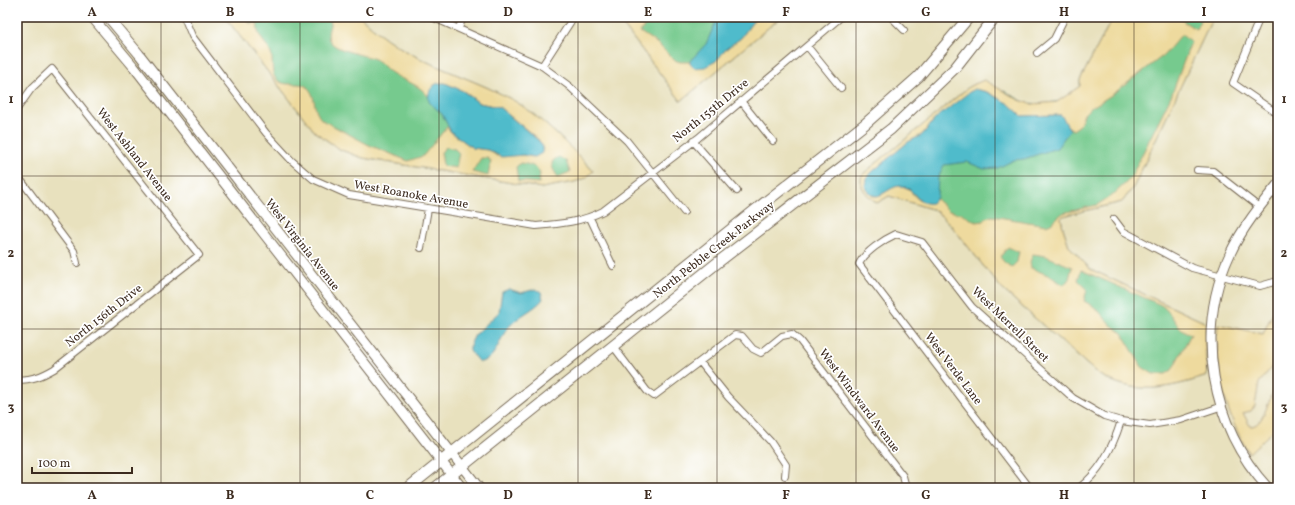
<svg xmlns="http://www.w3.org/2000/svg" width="1295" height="505" viewBox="0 0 1295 505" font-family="Vollkorn,serif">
<rect width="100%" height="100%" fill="#fff"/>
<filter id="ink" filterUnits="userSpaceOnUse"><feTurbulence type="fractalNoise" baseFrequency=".025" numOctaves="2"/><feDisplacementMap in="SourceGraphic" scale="8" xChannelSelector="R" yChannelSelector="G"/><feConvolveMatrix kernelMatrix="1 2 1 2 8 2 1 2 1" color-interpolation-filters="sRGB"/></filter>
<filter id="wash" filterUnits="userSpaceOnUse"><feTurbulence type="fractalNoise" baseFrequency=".012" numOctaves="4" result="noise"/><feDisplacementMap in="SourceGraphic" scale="16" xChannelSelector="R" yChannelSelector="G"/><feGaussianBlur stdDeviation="0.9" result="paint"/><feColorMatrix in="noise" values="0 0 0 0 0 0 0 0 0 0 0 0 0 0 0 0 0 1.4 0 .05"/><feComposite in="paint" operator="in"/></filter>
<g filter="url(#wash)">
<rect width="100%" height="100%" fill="#e8e1be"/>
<!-- green -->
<path fill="#76ca8e" stroke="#587a56" d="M225,17H361C406,62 455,70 509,98C535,111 573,149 593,171L586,178L574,182L542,188L363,158L341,150L315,132Z
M617,17H781L681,101Z
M1113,17H1213L1134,186L1122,202L1063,216L1061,218L1063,228L1069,246L1090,269L1206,323L1205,343L1207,376C1167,389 1136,396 1098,374L1001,288L950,224L940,215L935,210L889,196L877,203C868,196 858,188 862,175L970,86L1004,91L1026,103L1042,104L1060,101L1080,86V80Z"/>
<!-- sand -->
<path fill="#eeda9e" stroke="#94825e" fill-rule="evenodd" d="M225,17H245L249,23H258C255,37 267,42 271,54C274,63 269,76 280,82C289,87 302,80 309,89C317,99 312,110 322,120L369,145L408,161L423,156L447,127L451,132L473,148L488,150L497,156L523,155L533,157L543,150L539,140L499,107L479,103L465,92L445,83L434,85L428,96C418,83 405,82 392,73C386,70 382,62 375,59C365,55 336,51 330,41C325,35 332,24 331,17H361C406,62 455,70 509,98C534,110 574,150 593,171L586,178L574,182L542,188L363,158L341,150L315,132ZM446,147L455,149L459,153L456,168L443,166L441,152ZM559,157L566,161L570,172L558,177C553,170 547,161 559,157ZM481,158H487L491,161L488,176L472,172ZM520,163C528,164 535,165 540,172L539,183L518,181L516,167Z
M617,17H652L640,32L658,44L674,60L680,62H690L696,68L716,61L727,48L741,38L756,17H781L681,101Z
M1113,17H1181L1184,22L1196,29L1202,17H1213L1134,186L1122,202L1063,216L1061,218L1063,228L1069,246L1090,269L1206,323L1205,343L1207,376C1167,389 1136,396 1098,374L1001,288L950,224L940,215L935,210L889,196L877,203C868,196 858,188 862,175L970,86L984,80L1019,100L1032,104L1057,102L1080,86V80ZM1182,34L1191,42L1172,94L1130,179L1114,194L1097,205L1063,213L1051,223L1046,225L992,216L986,218L984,221L976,222L962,214L949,211L936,199L933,202C929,201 922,202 918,199C912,195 910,187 901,186C890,184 884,198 872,196V172L908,142L922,135L931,123L971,91C985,85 1011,106 1022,116L1061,115L1067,126L1073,130L1080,125L1084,114L1089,109L1113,94L1164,55ZM1008,247L1019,252L1017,262L1012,267L1005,263L1000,257ZM1033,254L1046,256L1072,267L1069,279L1064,285L1062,284L1050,276L1031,268L1030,262ZM1081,270L1161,305C1173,313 1176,330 1191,334L1172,370L1166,374H1153L1142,367L1122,333L1111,325L1096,308L1084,301L1087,289L1078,280Z
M1278,307V359L1259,383L1255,406L1251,411L1243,413L1250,426C1265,427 1268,395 1278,385V426L1249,453C1225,414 1214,369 1218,324L1263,334L1272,314Z"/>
<!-- water -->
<path fill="#4fbbcb" stroke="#457274" d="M718,17H756L741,38L727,48L716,61L705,67L694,68L690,64V61L706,44Z
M438,83H445L463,91L479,103L499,107L539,141L542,145V153L535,157L523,155L502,157L488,150L473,148L451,132L442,114L429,102C427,94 430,87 438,83Z
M975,89L987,92L1009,104L1022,116L1061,115L1070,130L1057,148L1024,159L1014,160L998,168L984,169L967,162L944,165L938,177L937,197L932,203C916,206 915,186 900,186C892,186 885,194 877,196L870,194L865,186L866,179L872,172L908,142L922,135L936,118L968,93Z
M509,289L521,293L536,289L541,292L543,299C535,310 518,315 507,329C499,340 496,359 481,362L477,360L470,351V345L475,335L499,312L502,292Z"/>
</g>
<g filter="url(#ink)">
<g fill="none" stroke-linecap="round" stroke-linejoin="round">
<defs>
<path id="street" d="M184,17L192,36L266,133L291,160L313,179L349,195L536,226C560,224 582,222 603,211L698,138L841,17
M432,17L542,66L569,86L627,141L684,212
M891,17L904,30
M1260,17L1233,83L1278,114
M459,28L463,17
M807,46L841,88
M1037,53L1054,39L1065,17
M542,66L571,21
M741,101L773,141
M17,109L32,88L52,69L199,255L54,369C42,376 32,380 17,380
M693,141L737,191
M1197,170L1213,171L1259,207
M17,175L74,251L77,263
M590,218L613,266
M1114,219L1123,231L1192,268L1260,286L1274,282
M421,248L428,209
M613,346L647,391L654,396L735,335L742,336L753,349L761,353L782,336L792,334L800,341L903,476L906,488
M700,362L728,397L770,441L786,465L785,476
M1030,488L859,264C865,252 883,240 896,234L922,242L972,307L1073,398L1104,416L1121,421L1150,425L1181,420L1220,407
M1079,488C1101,471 1113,447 1121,421"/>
<path id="secondary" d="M92,17L134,67L462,488
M108,17L139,54L479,488
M1268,488C1211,426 1194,331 1230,254C1242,228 1260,206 1278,184"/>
<path id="primary" d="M408,488L754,211L865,124L918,77L969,17
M435,488L717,263L891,129L955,68L995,17"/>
</defs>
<!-- street casing -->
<use href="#street" stroke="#786a56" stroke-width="8"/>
<!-- secondary casing -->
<use href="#secondary" stroke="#786a56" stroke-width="11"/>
<!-- primary casing -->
<use href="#primary" stroke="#786a56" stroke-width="12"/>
<!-- street -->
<use href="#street" stroke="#fff" stroke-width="6"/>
<!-- secondary -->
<use href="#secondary" stroke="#fff" stroke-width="9"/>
<!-- primary -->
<use href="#primary" stroke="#fff" stroke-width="10"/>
</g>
</g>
<!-- grid -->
<path fill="none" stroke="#3b2a1e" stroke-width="1" stroke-opacity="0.55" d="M161,17V488M300,17V488M439,17V488M578,17V488M717,17V488M856,17V488M995,17V488M1134,17V488M17,176H1278M17,329H1278"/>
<g text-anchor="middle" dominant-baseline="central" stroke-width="3.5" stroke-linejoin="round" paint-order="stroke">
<!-- street labels -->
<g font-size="12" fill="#3b2a1e" stroke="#fff">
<text transform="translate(711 111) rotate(-39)">North 155th Drive</text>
<text transform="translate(134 155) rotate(52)">West Ashland Avenue</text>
<text transform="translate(411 195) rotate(10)">West Roanoke Avenue</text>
<text transform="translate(302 245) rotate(52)">West Virginia Avenue</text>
<text transform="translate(714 250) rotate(-38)">North Pebble Creek Parkway</text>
<text transform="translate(104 316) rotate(-38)">North 156th Drive</text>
<text transform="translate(1010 325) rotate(44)">West Merrell Street</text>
<text transform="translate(953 369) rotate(53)">West Verde Lane</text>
<text transform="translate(859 401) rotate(53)">West Windward Avenue</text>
</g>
</g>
<!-- margin -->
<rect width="1295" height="505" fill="none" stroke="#fff" stroke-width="44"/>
<!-- scale -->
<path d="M32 467v6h100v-6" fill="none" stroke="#3b2a1e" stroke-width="2"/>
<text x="38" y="467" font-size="12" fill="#3b2a1e" stroke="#ffffff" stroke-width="3" paint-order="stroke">100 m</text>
<rect x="22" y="22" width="1251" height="461" fill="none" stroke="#3b2a1e" stroke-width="1.5"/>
<g font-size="13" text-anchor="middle" font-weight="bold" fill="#3b2a1e">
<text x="92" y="16">A</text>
<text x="230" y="16">B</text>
<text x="370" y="16">C</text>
<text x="508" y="16">D</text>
<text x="648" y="16">E</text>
<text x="786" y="16">F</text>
<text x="926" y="16">G</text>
<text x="1064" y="16">H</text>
<text x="1204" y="16">I</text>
<text x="11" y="103">1</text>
<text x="1284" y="103">1</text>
<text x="11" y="257">2</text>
<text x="1284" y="257">2</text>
<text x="11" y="411">3</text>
<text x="1284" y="411">3</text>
<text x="92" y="499">A</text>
<text x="230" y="499">B</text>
<text x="370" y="499">C</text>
<text x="508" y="499">D</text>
<text x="648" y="499">E</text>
<text x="786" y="499">F</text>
<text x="926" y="499">G</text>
<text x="1064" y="499">H</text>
<text x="1204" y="499">I</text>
</g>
</svg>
